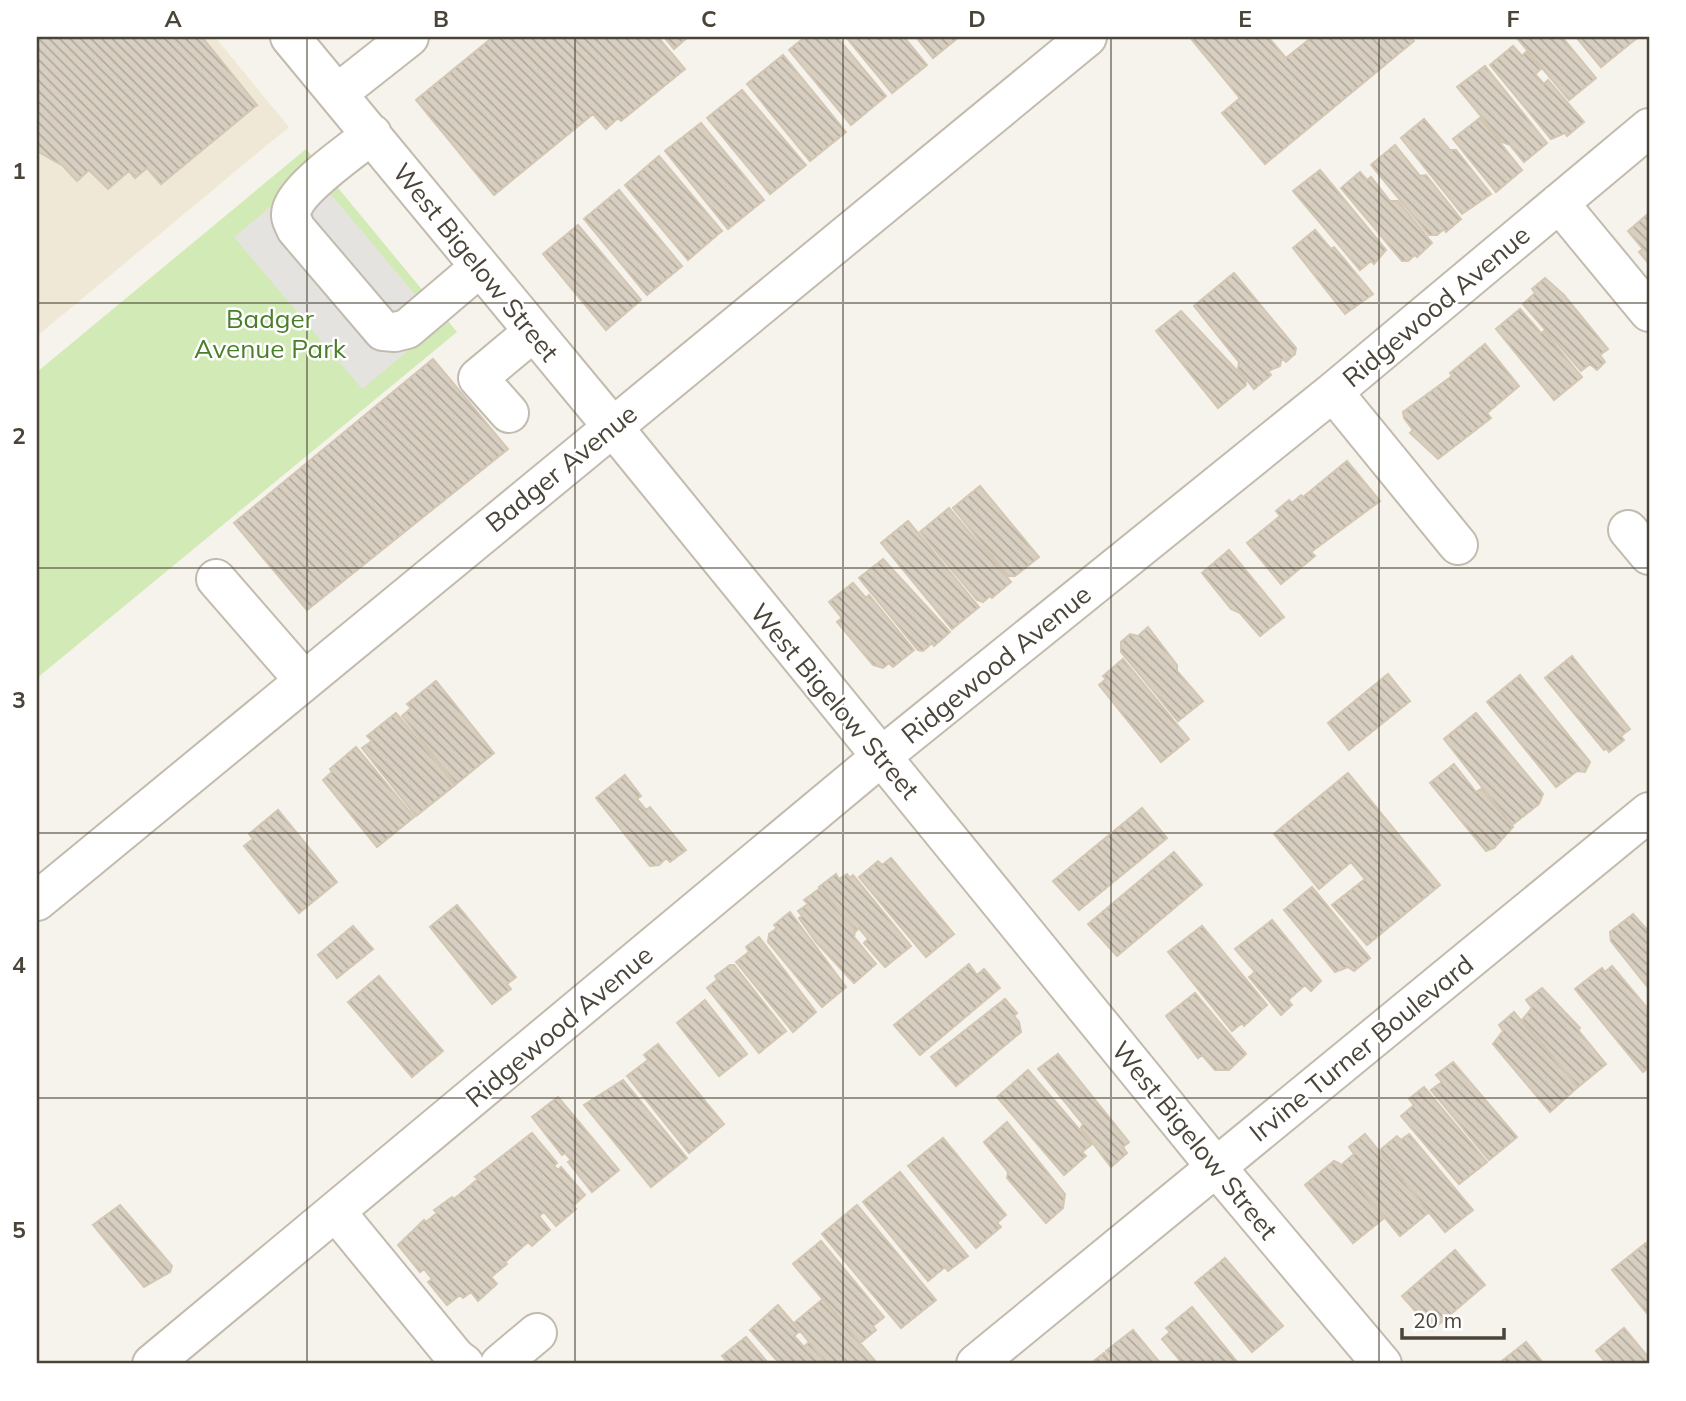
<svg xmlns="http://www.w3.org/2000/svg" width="1686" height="1401" viewBox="0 0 1686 1401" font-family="Mulish,sans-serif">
<defs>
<pattern id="building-back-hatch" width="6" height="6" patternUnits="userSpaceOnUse" patternTransform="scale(1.75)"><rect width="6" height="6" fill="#d8cfc1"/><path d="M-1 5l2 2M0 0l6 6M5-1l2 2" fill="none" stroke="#b1aa9e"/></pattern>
</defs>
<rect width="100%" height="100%" fill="#f6f3ec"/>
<!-- education -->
<path fill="#efe8d6" d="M37,37H215L289,127L37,336Z"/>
<!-- green -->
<path fill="#d2eab5" d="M306,149L457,332L37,678V372Z"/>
<!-- parking -->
<path fill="#e5e3e0" d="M312,172L440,324L362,389L234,237Z"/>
<!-- building -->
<path fill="url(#building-back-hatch)" stroke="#d3c7b4" stroke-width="2" d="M37,37H202L257,105L161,184L147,168L135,178L129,171L108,189L89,170L77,181L63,166L37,151Z
M493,37H658L685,69L621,121L618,118L606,129L593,114L494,195L416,100Z
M664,37H688L674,49Z
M805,37H837L886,96L851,125L789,50Z
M846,37H904L927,65L892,93Z
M916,37H959L933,58Z
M1196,37H1268L1286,58L1312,37H1410L1414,41L1265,164L1222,113L1240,98L1192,40Z
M1516,37H1562L1596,78L1569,100Z
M1576,37H1634L1636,39L1601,67Z
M1513,46L1522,56L1526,52L1541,69L1535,74L1544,84L1548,80L1584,122L1567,136L1565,133L1551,139L1490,65Z
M783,55L846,132L810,161L747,84Z
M1485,66L1547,143L1524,162L1510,145L1502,142L1457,87Z
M742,90L806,165L770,194L707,118Z
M1480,118L1522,170L1496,192L1453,139Z
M1424,119L1450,150H1456L1491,194L1462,214L1401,138Z
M701,123L764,200L728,229L665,151Z
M1395,145L1420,176L1426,175L1461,219L1446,232L1444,229L1437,235H1429L1371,165Z
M659,156L722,231L688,260L625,185Z
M1320,170L1386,250L1374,264L1371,261L1360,270L1293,191Z
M1360,172L1367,180L1371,177L1390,201H1398L1432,243L1417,257L1415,255L1408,261H1402L1341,188Z
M619,190L682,266L647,295L584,219Z
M1649,213V264L1639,252L1643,249L1628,231Z
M578,225L641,300L606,330L543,254Z
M1315,230L1331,249L1334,247L1373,294L1345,314L1293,248Z
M1234,273L1296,348L1295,354L1286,362L1283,359L1281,361L1280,366L1268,371L1271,375L1254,389L1238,369L1239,362L1194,306Z
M1545,278L1564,295L1608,349L1600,355L1605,362L1597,370L1590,364L1581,371L1523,304L1535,293L1532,289Z
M1520,309L1541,333L1544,331L1582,377L1554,400L1496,329Z
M1181,311L1245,379L1246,385L1218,408L1156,331Z
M1485,344L1519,386L1487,413L1491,418L1438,459L1410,433L1413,430L1404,418L1403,412L1452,376L1450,373Z
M433,359L508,449L307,610L234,523Z
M1347,461L1380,501L1311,552L1315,556L1281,584L1247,543L1280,516L1276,511L1289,500L1292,503L1301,495L1303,497Z
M980,486L1039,557L1015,576H1008L953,508Z
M949,508L1011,582L992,598L990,596L983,602L977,600L920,532Z
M908,521L979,607L952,629L881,543Z
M1229,550L1284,617L1260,636L1240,613L1231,609L1202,573Z
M883,559L950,632L934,646L932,643L923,651L918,650L859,578Z
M853,583L866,598L869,595L914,650L893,667L889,663L883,668L873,665L837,622L842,618L829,602Z
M1148,627L1177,665V671L1203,701L1178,721L1121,652V642L1130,634L1138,636Z
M1572,656L1630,729L1621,736L1624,740L1609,752L1606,748L1604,750L1545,678Z
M1123,659L1189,739L1161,762L1099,685L1106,679L1103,676Z
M1388,674L1410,701L1349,750L1328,723Z
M1520,675L1590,762L1585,772L1577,771L1556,787L1487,702Z
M436,681L494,753L456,784L402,716L411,708L407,704Z
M396,713L455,785L416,816L362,748L372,741L367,736Z
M1476,713L1543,794L1539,804L1512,825L1444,739Z
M356,747L414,817L377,847L323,780L332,772L330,769Z
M1454,764L1476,792L1481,789L1513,827L1494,848L1486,851L1430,783Z
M1348,773L1440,885L1367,945L1332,905L1365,879L1351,862L1319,889L1274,834Z
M625,775L641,796L637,799L646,810L650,807L686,850L670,862L666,858L659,865L650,866L596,798Z
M1142,808L1167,838L1079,910L1053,881Z
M278,810L337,882L299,913L244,846L253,839L249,834Z
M1174,852L1202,885L1117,956L1088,924Z
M891,858L954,934L926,957L859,877L878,861L882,865Z
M836,874L839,879L847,874L850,878L853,875L911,946L885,967L864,943L868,939L859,928L856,931L819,887Z
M1312,887L1370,958L1354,971L1348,967L1335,972L1284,910Z
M820,888L855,930L854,937L876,964L854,983L816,942L799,918L802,916L798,911L808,904L804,900Z
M457,905L516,977L507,984L511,989L492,1004L430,927Z
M790,912L846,987L822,1007L768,942L769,934L777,928L774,925Z
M1633,914L1649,932V989L1611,941L1610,932Z
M1272,920L1321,981L1311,991L1305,985L1288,1000L1292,1005L1281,1015L1249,977L1255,972L1235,949Z
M353,926L373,949L337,978L318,955Z
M1202,926L1267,1005L1244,1026L1242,1023L1232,1031L1168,952Z
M759,937L816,1012L793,1032L736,962L749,952L746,947Z
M969,964L977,975L984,969L1000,988L920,1055L894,1025Z
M730,965H734L786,1031L759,1053L707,988L717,980L715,976Z
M1612,966L1649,1010V1067L1643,1072L1575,989L1602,968L1605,972Z
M379,976L443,1051L412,1077L348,1002Z
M1542,988L1580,1028L1578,1030L1606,1064L1578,1087L1522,1020L1532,1008L1526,1000Z
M1195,993L1246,1054L1229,1070H1215L1202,1055L1198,1058L1166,1016Z
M1005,999L1017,1013L1014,1016L1019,1022L1021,1032L956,1086L931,1057Z
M705,1000L747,1054L719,1076L677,1023Z
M1514,1012L1578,1087L1550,1112L1493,1044L1503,1031L1499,1025Z
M658,1044L724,1124L689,1153L627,1076L648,1060L644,1055Z
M1058,1054L1129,1142L1123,1147L1127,1153L1111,1167L1081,1128L1083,1124L1038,1069Z
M1453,1062L1517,1137L1489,1160L1431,1090L1442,1082L1436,1075Z
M1028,1070L1092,1144L1082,1152L1086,1156L1064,1175L997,1097Z
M623,1080L687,1158L651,1187L584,1105Z
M1424,1087L1487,1162L1459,1184L1401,1116L1414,1105L1409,1099Z
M558,1097L619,1170L592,1192L568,1162L571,1160L565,1153L562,1155L532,1117Z
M1007,1122L1065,1194L1063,1208L1046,1223L1007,1178L1008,1172L984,1142Z
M532,1133L557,1163L554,1166L558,1170L561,1167L585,1195L573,1206L576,1209L556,1226L544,1212L539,1216L550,1230L532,1246L528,1242L505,1262L507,1264L491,1277L497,1284L478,1301L471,1292L463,1298L460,1295L447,1305L428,1282L432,1279L424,1269L420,1272L398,1245L424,1220L426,1222L437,1213L434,1210L452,1197L454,1199L478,1179L475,1177Z
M1365,1134L1429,1212L1400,1236L1341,1165L1354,1154L1349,1147Z
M1409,1134L1473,1210L1445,1232L1379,1151L1397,1136L1401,1140Z
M943,1138L1006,1215L997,1223L1001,1227L976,1248L908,1166Z
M1334,1161L1339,1163L1384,1218L1353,1243L1305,1185Z
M900,1172L968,1256L948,1271L945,1267L928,1281L863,1202Z
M120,1205L172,1266L170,1272L144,1287L93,1225Z
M857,1205L936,1300L901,1328L822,1234Z
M821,1241L884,1317L873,1326L876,1330L860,1343L793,1264Z
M1646,1243L1649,1247V1316L1612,1270Z
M1455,1250L1485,1285L1432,1330L1402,1296Z
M1225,1258L1283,1326L1252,1352L1195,1283Z
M823,1299L876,1362L874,1364H827L800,1331L794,1323Z
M778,1305L800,1331L794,1336L804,1347L809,1342L827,1364H780L750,1330Z
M1192,1307L1239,1364H1183L1162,1339L1170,1332L1166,1328Z
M1624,1328L1649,1358V1364H1607L1596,1351Z
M1133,1330L1161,1364H1116L1106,1351Z
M746,1337L769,1364H729L722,1356Z
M1526,1342L1544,1364H1498Z
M1104,1353L1113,1364H1090Z"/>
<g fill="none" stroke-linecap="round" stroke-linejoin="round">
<defs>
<path id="minor" d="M290,37L612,426L1216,1167L1382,1364
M338,93L409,37
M372,134C352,151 300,185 292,209C289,217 293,222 296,229L383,331L395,332L407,329L480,267
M1559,203L1649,312
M1333,392L1458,545
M509,413L478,378L532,333
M1628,530L1649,555
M216,579L303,679
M37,901L1087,37
M336,1212L456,1358L464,1364
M152,1364L882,756L1333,392L1649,128
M500,1364L537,1333
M976,1364L1649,812"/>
</defs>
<!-- minor casing -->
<use href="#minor" stroke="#c2bbae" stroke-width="42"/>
<!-- minor -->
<use href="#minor" stroke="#fff" stroke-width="38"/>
</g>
<!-- grid -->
<path fill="none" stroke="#4b4439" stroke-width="2" stroke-opacity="0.55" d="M307,37V1364M575,37V1364M843,37V1364M1111,37V1364M1379,37V1364M37,303H1649M37,568H1649M37,833H1649M37,1098H1649"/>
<g text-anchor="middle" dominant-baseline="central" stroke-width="5" stroke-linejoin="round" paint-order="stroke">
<!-- street labels -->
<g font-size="26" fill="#4b4439" stroke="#fff">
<text transform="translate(476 262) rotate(51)">West Bigelow Street</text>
<text transform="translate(1436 306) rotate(-40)">Ridgewood Avenue</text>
<text transform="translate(561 468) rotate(-39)">Badger Avenue</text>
<text transform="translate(996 664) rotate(-39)">Ridgewood Avenue</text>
<text transform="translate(835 701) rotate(50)">West Bigelow Street</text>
<text transform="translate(559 1026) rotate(-40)">Ridgewood Avenue</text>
<text transform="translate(1361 1048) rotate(-39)">Irvine Turner Boulevard</text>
<text transform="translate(1195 1140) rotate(51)">West Bigelow Street</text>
</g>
<!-- park labels -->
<g font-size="26" fill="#4a7f2a" stroke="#fff">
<text x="270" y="318">Badger<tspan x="270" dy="30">Avenue Park</tspan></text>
</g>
</g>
<!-- border -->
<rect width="1686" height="1401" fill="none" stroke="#ffffff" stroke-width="77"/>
<!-- scale -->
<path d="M1402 1328v10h102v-10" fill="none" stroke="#4b4439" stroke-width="3.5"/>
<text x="1413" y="1328" font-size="21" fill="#4b4439" stroke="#ffffff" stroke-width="5" paint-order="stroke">20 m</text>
<rect x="38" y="38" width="1610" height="1324" fill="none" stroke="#4b4439" stroke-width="2.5"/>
<g font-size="23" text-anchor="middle" font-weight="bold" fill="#4b4439">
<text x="173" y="27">A</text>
<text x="441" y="27">B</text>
<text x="709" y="27">C</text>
<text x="977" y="27">D</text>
<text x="1245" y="27">E</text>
<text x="1513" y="27">F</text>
<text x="19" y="179">1</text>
<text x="19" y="444">2</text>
<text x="19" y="708">3</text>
<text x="19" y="973">4</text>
<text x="19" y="1238">5</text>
</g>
</svg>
